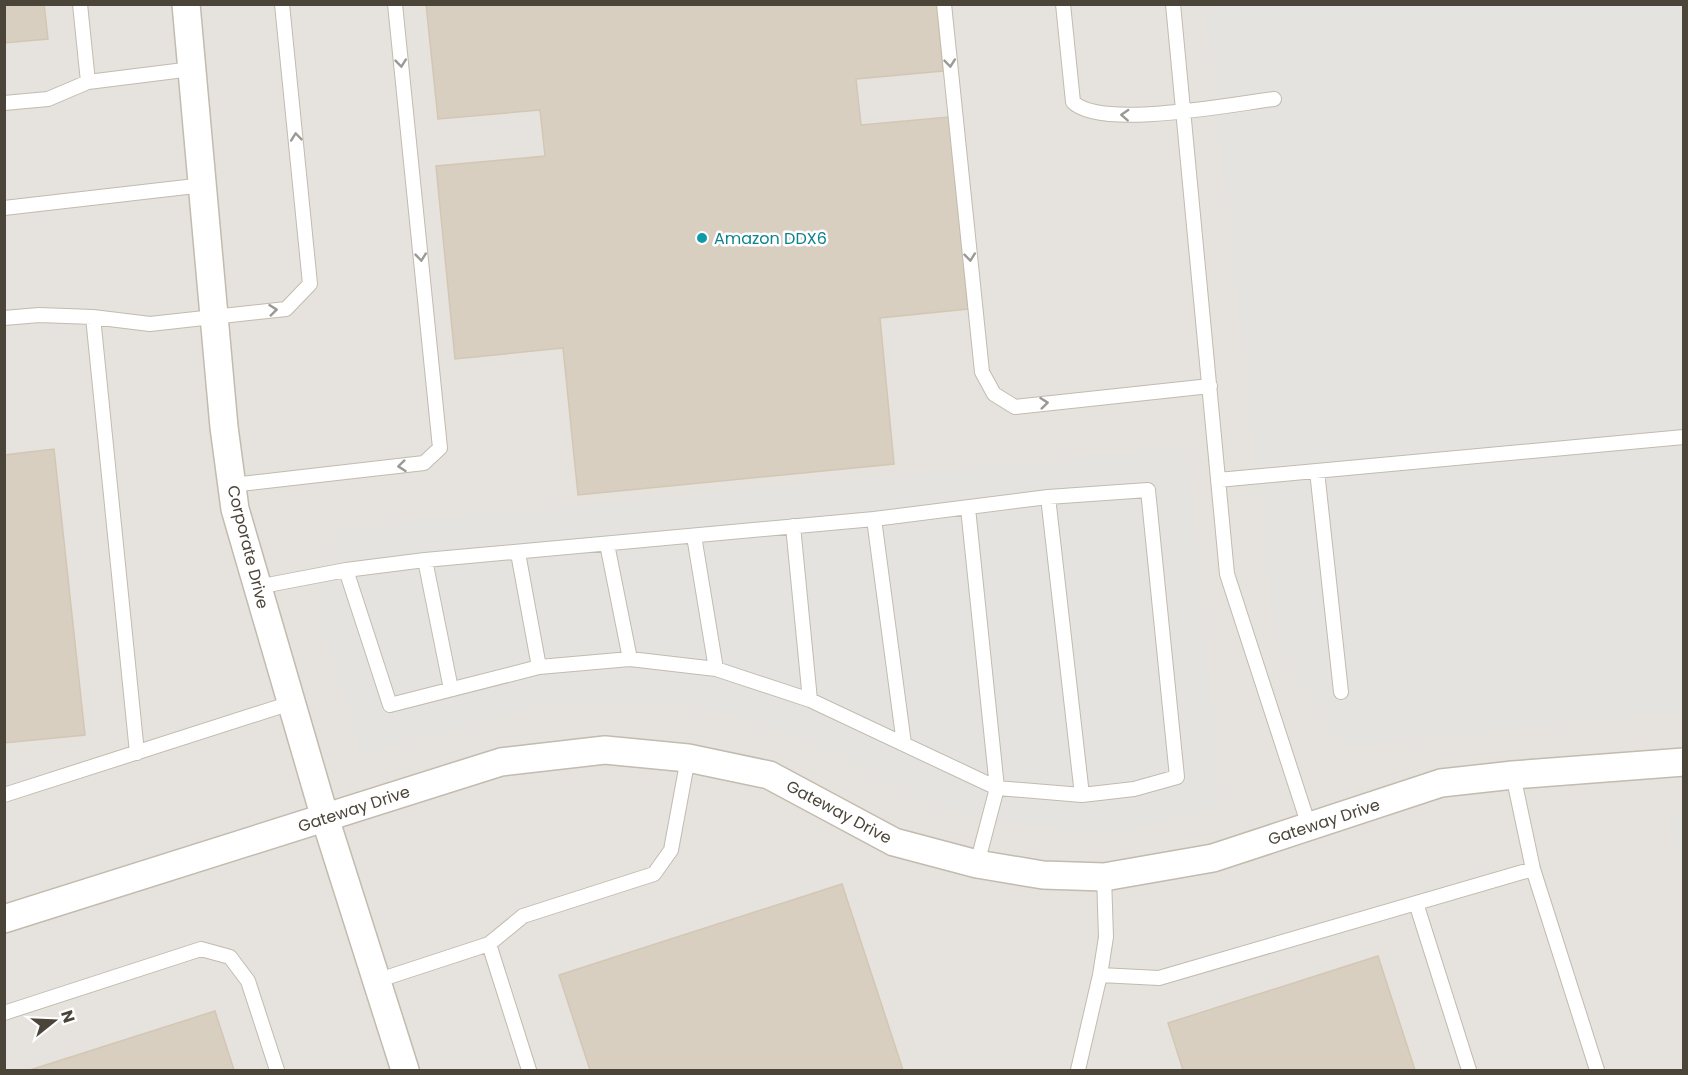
<svg xmlns="http://www.w3.org/2000/svg" width="1688" height="1075" viewBox="0 0 1688 1075" font-family="Poppins,sans-serif">
<rect width="100%" height="100%" fill="#f6f3ec"/>
<!-- industrial -->
<path fill="#e6e2dd" d="M5,5H1683V1070H5Z"/>
<!-- parking -->
<path fill="#e5e3e0" d="M1206,5H1683V710L1345,747L1276,642Z
M1187,448L1221,805L1168,820L1125,828L1071,829L1006,821L930,803L835,751L727,713L655,703L587,702L538,706L363,753L319,614L336,529Z
M1683,812H1684L1683,880L1668,814Z"/>
<!-- building -->
<path fill="#d8cfc1" stroke="#d3c7b4" stroke-width="1.5" d="M4,4H44L48,39L4,43Z
M426,4H937L943,71L856,79L861,125L949,117L968,309L880,318L894,464L578,495L563,348L455,359L436,166L545,156L540,110L438,119Z
M54,449L85,735L4,743V455Z
M842,884L903,1070H590L559,975Z
M1378,956L1415,1070H1183L1168,1023Z
M215,1011L234,1070H30Z"/>
<g fill="none" stroke-linecap="round" stroke-linejoin="round">
<defs>
<path id="lane" d="M80,4L88,82
M944,4L982,372L994,394L1015,407L1210,386
M1063,4L1073,102C1101,130 1233,104 1274,99
M1173,4L1227,574L1309,826
M4,103L48,99L88,82L192,69
M4,208L204,185
M93,317L137,753
M4,318L39,315L93,317L150,324L286,309L310,284L282,4
M1317,471L1341,692
M1218,480L1684,437
M232,485L424,463L440,448L395,4
M1048,497L1082,795
M968,508L997,788L977,864
M874,519L904,744
M793,526L810,700
M694,536L716,669
M607,544L630,659
M518,553L539,667
M425,560L451,689
M257,587L346,570L425,560L874,519L1048,497L1148,490L1177,777L1134,789L1082,795L997,788L810,700L716,669L630,659L539,667L390,705L346,570
M1513,775L1533,869L1597,1070
M4,795L291,703
M1416,903L1469,1070
M489,944L529,1070
M1100,975L1159,978L1533,869
M376,981L489,944L523,916L654,874L671,850L688,758
M4,1013L201,949L230,957L248,981L277,1070
M1078,1070L1100,975L1106,937L1104,877"/>
<path id="street" d="M186,4L224,427L235,509L325,818L405,1070
M4,919L501,762L605,750L688,758L769,775L894,842L977,864L1043,875L1104,877L1213,858L1441,783L1513,775L1684,762"/>
</defs>
<!-- lane casing -->
<use href="#lane" stroke="#c2bbae" stroke-width="16"/>
<!-- street casing -->
<use href="#street" stroke="#c2bbae" stroke-width="30"/>
<!-- lane -->
<use href="#lane" stroke="#fff" stroke-width="14"/>
<!-- street -->
<use href="#street" stroke="#fff" stroke-width="27"/>
</g>
<!-- one-way arrows -->
<defs><path id="oneway-chevron" d="M-2-3.5L2.5 0L-2 3.5" fill="none" stroke-width="1.6" stroke-linecap="round" stroke-linejoin="round" transform="scale(1.5)"/></defs>
<g stroke="#9c9892">
<use href="#oneway-chevron" transform="translate(401 63) rotate(84)"/>
<use href="#oneway-chevron" transform="translate(950 63) rotate(84)"/>
<use href="#oneway-chevron" transform="translate(1125 115) rotate(-177)"/>
<use href="#oneway-chevron" transform="translate(296 137) rotate(-96)"/>
<use href="#oneway-chevron" transform="translate(421 257) rotate(84)"/>
<use href="#oneway-chevron" transform="translate(970 257) rotate(84)"/>
<use href="#oneway-chevron" transform="translate(273 310) rotate(-6)"/>
<use href="#oneway-chevron" transform="translate(1044 403) rotate(-6)"/>
<use href="#oneway-chevron" transform="translate(402 466) rotate(174)"/>
</g>
<!-- markers -->
<circle fill="#0f9aa8" stroke="#fff" stroke-width="2" cx="702" cy="238" r="6"/>
<g text-anchor="middle" dominant-baseline="central" stroke-width="5" stroke-linejoin="round" paint-order="stroke">
<!-- culture labels -->
<g font-size="16" fill="#0d838f" stroke="#fff" text-anchor="start">
<text x="714" y="238">Amazon DDX6</text>
</g>
<!-- street labels -->
<g font-size="16" fill="#4b4439" stroke="#fff">
<text transform="translate(248 547) rotate(76)">Corporate Drive</text>
<text transform="translate(354 809) rotate(-18)">Gateway Drive</text>
<text transform="translate(839 812) rotate(28)">Gateway Drive</text>
<text transform="translate(1324 822) rotate(-18)">Gateway Drive</text>
</g>
</g>
<!-- border -->
<rect width="1688" height="1075" fill="none" stroke="#4b4439" stroke-width="12"/>
<!-- north arrow -->
<g transform="translate(54 1021) rotate(72)" stroke="#ffffff" stroke-width="4.5" paint-order="stroke">
<path d="M0-4.5L10 22L0 15L-10 22Z" fill="#4b4439"/>
<text y="-9" font-size="16" font-weight="bold" text-anchor="middle" fill="#4b4439">N</text>
</g>
</svg>
